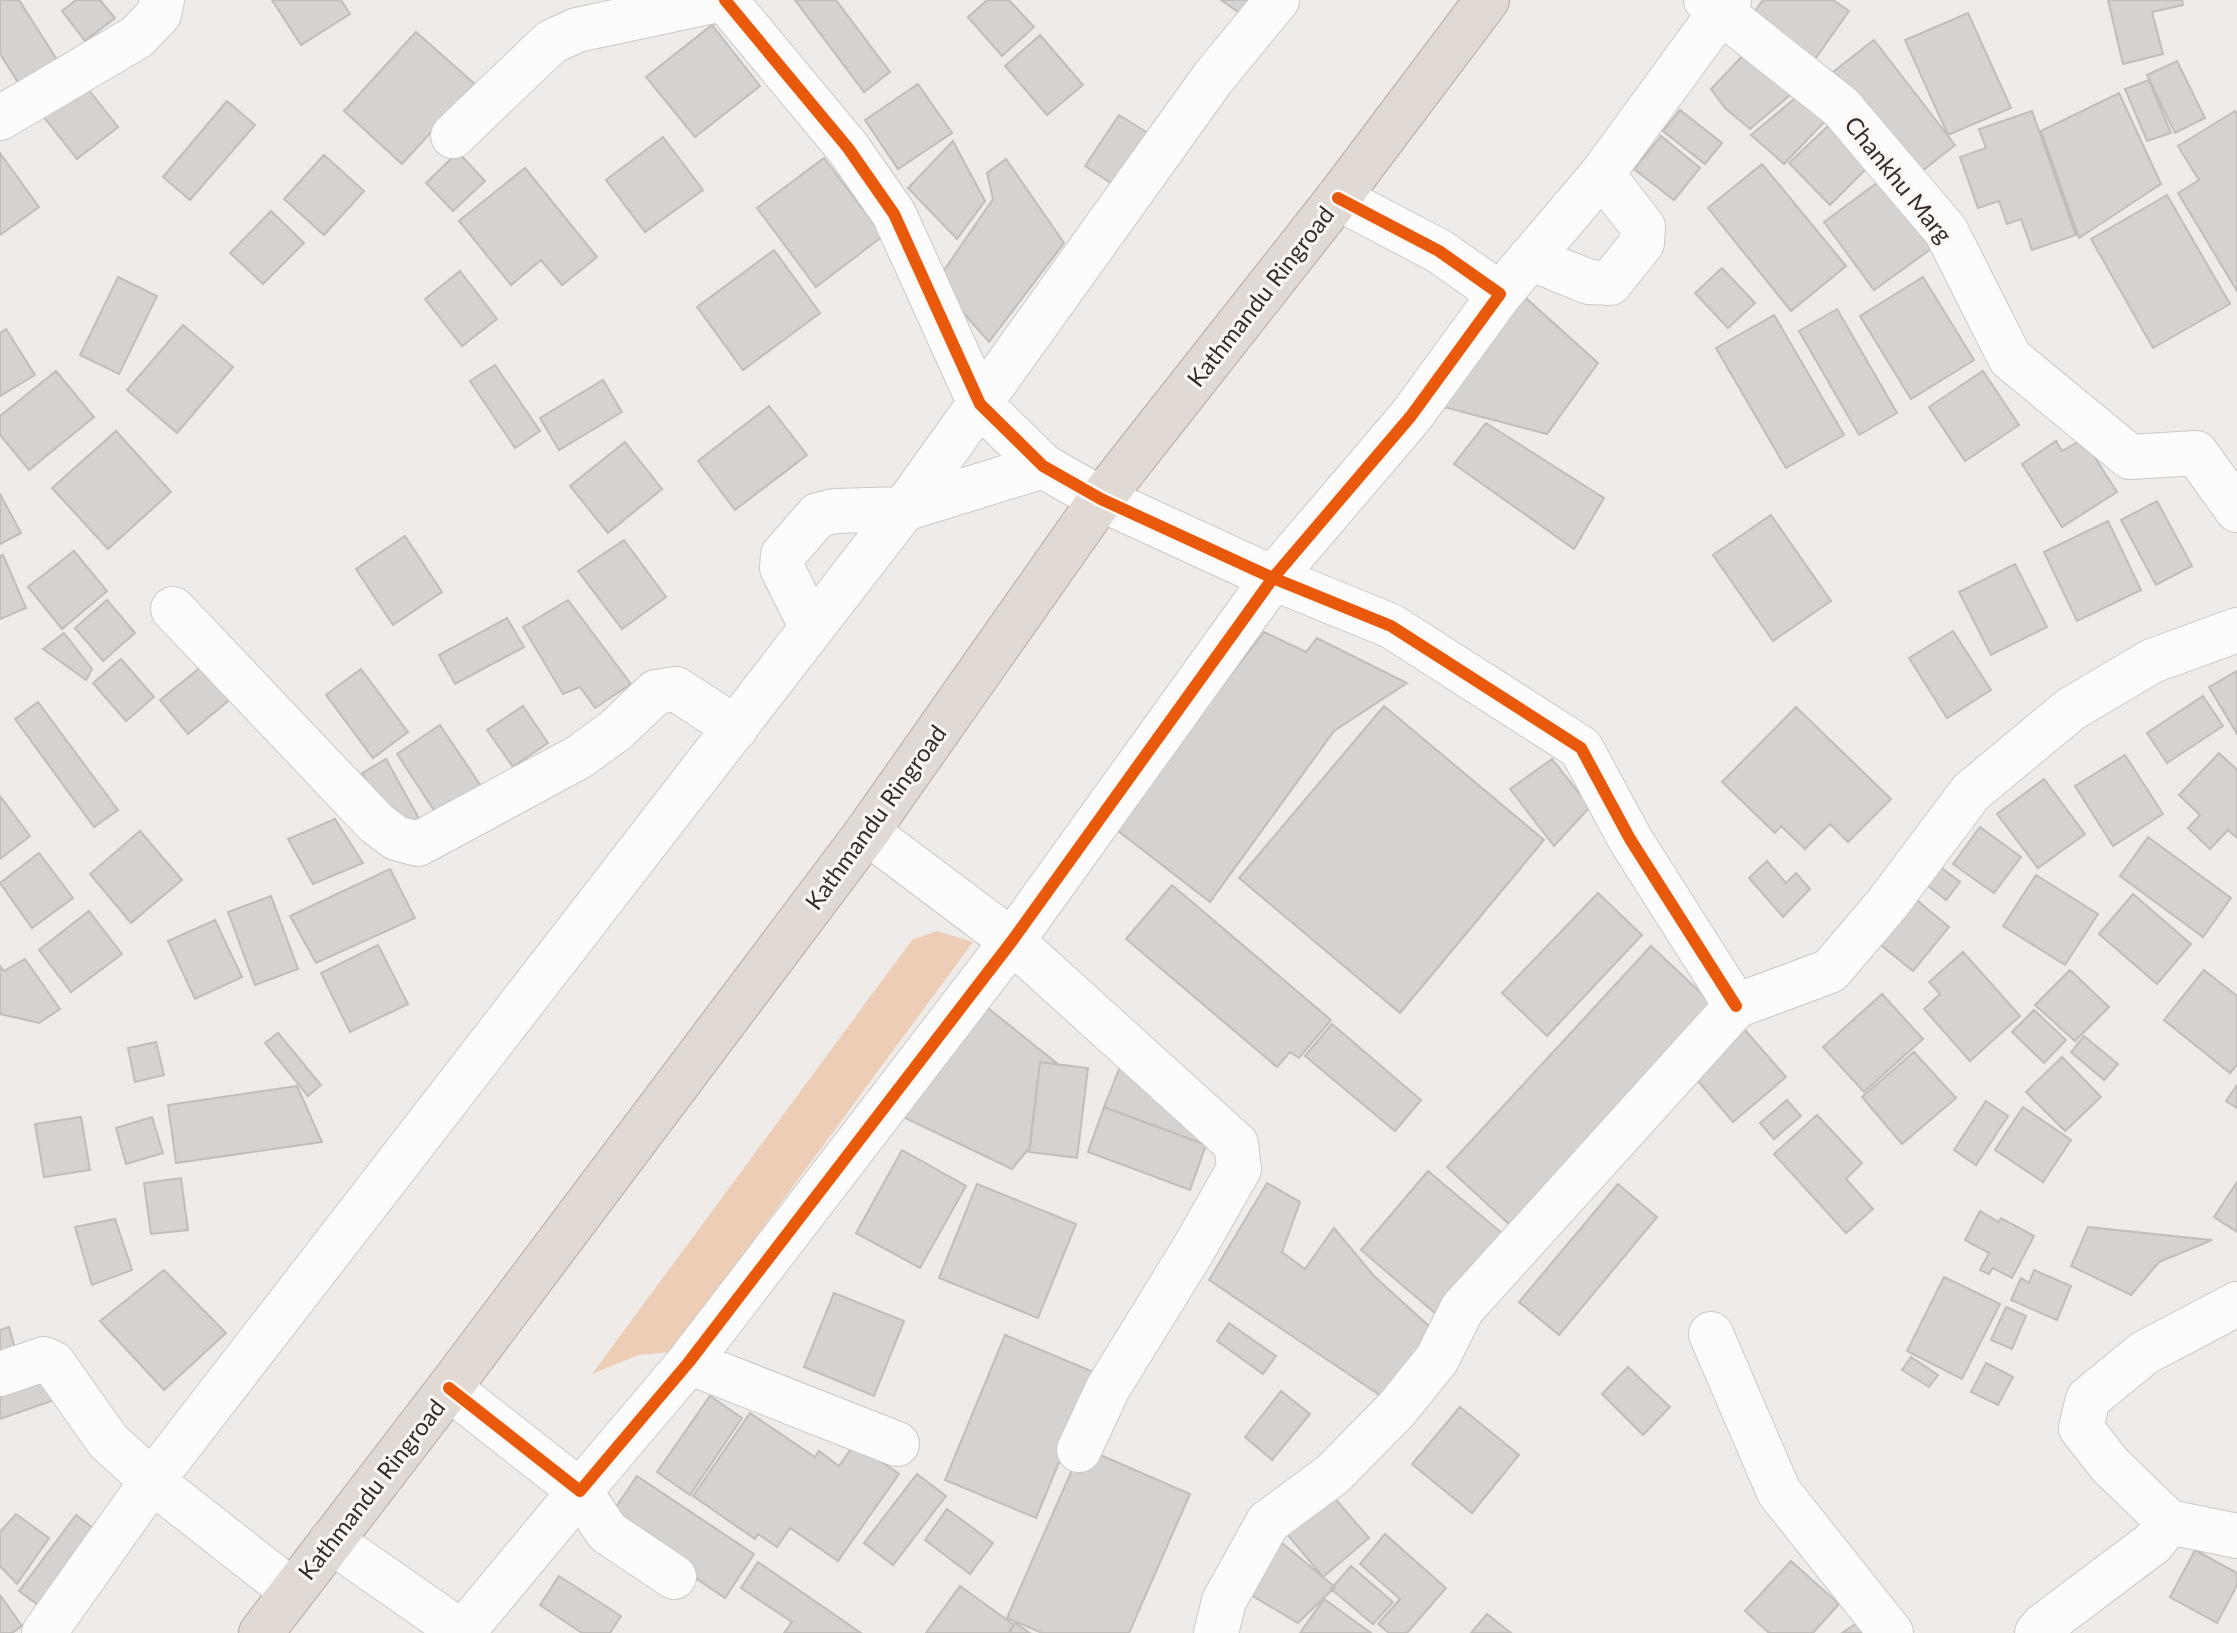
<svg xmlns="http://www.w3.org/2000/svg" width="2237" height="1633" viewBox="0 0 2237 1633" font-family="Lato,sans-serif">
<rect width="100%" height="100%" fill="#efebe8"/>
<!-- green -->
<path fill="#edcdb6" d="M937,931L973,942L671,1352L638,1355L592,1374L912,940Z"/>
<!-- building -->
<path fill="#d5d2cf" stroke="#c0bdbb" stroke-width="2" d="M0,0H19L59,63L21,87L0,54Z
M76,0H100L115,18L85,41L62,11Z
M272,0H341L350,14L301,45Z
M795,0H836L890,72L864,92Z
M987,0H1009L1034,27L1002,56L968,17Z
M1221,0H1250L1241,14Z
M1763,0H1833L1849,11L1813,62L1750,18Z
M2108,0H2182L2183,5L2152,12L2163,54L2123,64Z
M1968,13L2011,108L1948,135L1905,40Z
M712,25L760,86L695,137L646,77Z
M416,32L475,84L402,164L344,111Z
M1040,35L1083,85L1047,115L1005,66Z
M1874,40L1955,145L1921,172L1829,75Z
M1749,49L1795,91L1750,129L1725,108L1711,89Z
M2177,61L2205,118L2175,133L2147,75Z
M2149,80L2171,133L2147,141L2125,89Z
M84,84L118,127L77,159L43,116Z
M918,84L952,133L898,169L865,120Z
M2119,93L2161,184L2079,238L2041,131Z
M1799,95L1827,119L1784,164L1751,135Z
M227,101L255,125L190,200L163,177Z
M1680,110L1722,143L1705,164L1663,131Z
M2032,111L2076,235L2032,250L2021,219L2007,224L1999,201L1978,208L1960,157L1986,148L1979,129Z
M2235,111L2237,114V291L2178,193L2199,180L2178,146Z
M1119,115L1151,135L1117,187L1085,166Z
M1828,126L1868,167L1830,205L1789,163Z
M1661,136L1700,168L1674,200L1634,169Z
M663,137L703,190L645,232L606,180Z
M953,141L985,201L957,239L908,188Z
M458,152L485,181L453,211L426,183Z
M0,153L39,207L0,235Z
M324,155L364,191L324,235L284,199Z
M824,158L883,236L816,287L757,208Z
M1006,159L1064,243L989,342L936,282L993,199L987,173Z
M1762,164L1846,266L1791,311L1708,208Z
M525,168L597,257L562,285L541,260L511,285L459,221Z
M1885,177L1935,246L1874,290L1824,222Z
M2167,195L2230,304L2153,348L2091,239Z
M271,211L304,243L263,284L230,253Z
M774,250L820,313L743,370L697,307Z
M1722,268L1755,303L1728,328L1695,293Z
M460,271L497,319L462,346L425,299Z
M118,277L157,296L119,374L80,355Z
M1923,277L1974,360L1911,399L1860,316Z
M1517,290L1598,363L1547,434L1436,405Z
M1837,309L1897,413L1859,435L1799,331Z
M1774,315L1844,435L1786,468L1716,348Z
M183,325L233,367L177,433L127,390Z
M6,329L35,375L0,396V333Z
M495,365L540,431L515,448L470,381Z
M56,371L94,417L29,470L0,435V416Z
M1983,371L2019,425L1965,461L1929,407Z
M603,380L622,412L559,450L540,418Z
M769,406L807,455L735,510L698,461Z
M1486,423L1604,498L1574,549L1454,464Z
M116,431L171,492L108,549L52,488Z
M2083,439L2117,492L2062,527L2022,464L2056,441L2062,451Z
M625,442L662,489L608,533L570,486Z
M0,494L21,533L0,544Z
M2157,501L2192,566L2156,585L2121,520Z
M1771,515L1831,601L1773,641L1713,555Z
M2108,521L2141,590L2077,621L2044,552Z
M405,536L442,592L393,625L356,569Z
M624,540L666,597L622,629L578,571Z
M74,551L107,591L62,629L28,587Z
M3,555L26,608L0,619V556Z
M2015,564L2047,627L1991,655L1959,592Z
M107,600L135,633L103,661L75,628Z
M568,600L631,684L595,708L580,687L563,694L523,627Z
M507,618L524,647L455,684L439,655Z
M1953,631L1991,690L1947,718L1909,658Z
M1264,632L1306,652L1317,638L1407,683L1334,731L1210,902L1113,827Z
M64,633L92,669L86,680L43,649Z
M121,659L154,697L126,721L93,683Z
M211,659L238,693L188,734L160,700Z
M361,669L408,732L373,758L326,695Z
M2237,671V734L2209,687Z
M2203,696L2223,726L2167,763L2147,733Z
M38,702L118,810L94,827L15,719Z
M523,706L548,743L513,767L487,730Z
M1384,706L1544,840L1400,1013L1239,878Z
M1796,707L1891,799L1848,842L1830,824L1805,849L1781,826L1775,833L1722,782Z
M440,725L483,789L439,818L397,754Z
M2219,753L2237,770V838L2228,830L2210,849L2188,828L2200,815L2179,795Z
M2125,755L2163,814L2113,846L2075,786Z
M386,759L421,822L397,835L362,773Z
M1552,759L1590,807L1554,846L1510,789Z
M2044,779L2085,834L2038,868L1997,814Z
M0,796L30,836L0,859Z
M335,819L363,863L313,884L288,839Z
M1980,827L2021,857L1994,893L1953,864Z
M140,831L182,880L131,923L90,874Z
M2148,837L2231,898L2203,937L2120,876Z
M39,853L73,898L32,928L0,883Z
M1930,859L1960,882L1946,900L1917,877Z
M1767,861L1786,883L1796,873L1810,889L1783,917L1749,878Z
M390,869L415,918L316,963L290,916Z
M2036,875L2098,914L2065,965L2003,926Z
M1172,885L1331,1020L1299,1058L1290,1052L1277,1067L1126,939Z
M1598,893L1642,935L1547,1036L1502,993Z
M1908,893L1949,927L1913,971L1872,938Z
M2133,894L2191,944L2157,984L2099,934Z
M271,896L298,969L255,985L228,912Z
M89,911L122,954L71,992L39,950Z
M215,920L242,977L195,999L168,941Z
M378,945L408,1004L350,1032L321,973Z
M1651,946L1715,1006L1511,1226L1447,1167Z
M1963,952L2020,1016L1970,1061L1924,1009L1940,994L1929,982Z
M25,959L60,1009L39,1023L0,1014V966L4,971Z
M2070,970L2109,1007L2075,1041L2035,1005Z
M2204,970L2237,996V1065L2230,1073L2164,1020Z
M1882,994L1923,1039L1864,1092L1823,1047Z
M988,1008L1059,1065L1040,1062L1030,1147L1012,1169L901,1116Z
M2034,1010L2066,1040L2044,1063L2012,1032Z
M1332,1024L1421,1100L1395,1131L1305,1056Z
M1744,1029L1786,1077L1733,1122L1692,1074Z
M278,1033L321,1085L308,1096L265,1043Z
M2084,1036L2118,1064L2104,1080L2071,1052Z
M156,1042L164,1075L135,1082L128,1048Z
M1914,1052L1956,1098L1902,1144L1862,1097Z
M2062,1057L2101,1097L2065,1131L2026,1092Z
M1040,1062L1088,1068L1077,1158L1029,1152Z
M1120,1067L1206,1145L1104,1107Z
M2237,1085V1108L2226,1101Z
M297,1086L322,1142L176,1163L168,1105Z
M1787,1100L1801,1116L1774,1139L1760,1123Z
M1986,1101L2008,1116L1976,1165L1954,1150Z
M1104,1107L1206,1145L1190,1190L1088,1152Z
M2023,1107L2071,1140L2043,1182L1995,1150Z
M1817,1115L1862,1163L1846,1179L1873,1209L1846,1233L1774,1154Z
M81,1117L90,1170L44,1177L35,1124Z
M152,1117L163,1153L126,1164L116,1128Z
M902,1150L966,1186L920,1268L856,1233Z
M1428,1171L1509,1239L1442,1319L1361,1250Z
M181,1178L188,1230L151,1234L144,1183Z
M2237,1182V1232L2214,1217Z
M1267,1183L1300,1202L1282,1252L1305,1269L1334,1228L1374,1276L1441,1337L1396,1406L1209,1280Z
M977,1184L1076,1224L1038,1318L939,1278Z
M1618,1184L1657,1217L1559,1335L1519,1302Z
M1980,1211L1999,1222L2001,1218L2034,1236L2012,1278L1993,1268L1989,1274L1980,1270L1989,1253L1965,1240Z
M115,1219L132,1270L92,1285L75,1227Z
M2088,1227L2182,1237L2212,1240L2159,1262L2131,1295L2071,1266Z
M164,1270L226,1333L164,1390L100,1321Z
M2034,1270L2071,1286L2057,1320L2011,1300L2021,1278L2029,1283Z
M1944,1277L2000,1304L1962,1379L1907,1351Z
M834,1293L904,1321L874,1396L804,1367Z
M2006,1307L2026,1316L2012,1349L1991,1340Z
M1229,1323L1276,1356L1263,1374L1217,1341Z
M9,1327L17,1355L0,1360V1330Z
M1005,1335L1096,1373L1036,1518L945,1480Z
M1911,1357L1938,1375L1929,1387L1902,1370Z
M1986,1363L2013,1377L1998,1405L1971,1392Z
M53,1367L63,1397L0,1419V1385Z
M1628,1367L1670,1407L1643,1435L1602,1394Z
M1281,1391L1310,1414L1272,1460L1245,1437Z
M710,1396L742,1418L690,1495L657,1472Z
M1460,1407L1519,1455L1472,1513L1412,1464Z
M750,1413L815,1457L819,1451L839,1466L855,1443L899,1474L838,1561L790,1528L777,1547L758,1534L755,1539L693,1496Z
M1082,1447L1190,1494L1129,1633H1042L1007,1618Z
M917,1474L946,1496L893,1565L864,1543Z
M637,1476L754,1554L725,1598L608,1519Z
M1332,1495L1369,1538L1323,1577L1286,1533Z
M947,1509L993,1543L970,1574L925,1540Z
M16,1514L49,1538L17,1584L0,1566V1532Z
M76,1515L102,1535L45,1610L19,1591Z
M1385,1534L1446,1588L1407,1633H1389L1378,1624L1400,1599L1360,1564Z
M1282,1543L1335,1587L1298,1623L1246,1592Z
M2195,1550L2237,1573V1585L2217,1623L2170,1597Z
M1791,1561L1839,1604L1813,1633H1769L1745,1611Z
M758,1562L861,1633H784L792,1622L741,1588Z
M1351,1566L1393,1602L1373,1624L1331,1589Z
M559,1576L621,1616L610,1633H582L540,1605Z
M960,1586L1014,1625L1008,1633H926Z
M0,1595L22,1626L12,1633H0Z
M1324,1599L1371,1633H1300Z
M1487,1614L1511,1633H1471Z
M1865,1618L1874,1633H1842Z
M1015,1623L1030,1633H1009Z"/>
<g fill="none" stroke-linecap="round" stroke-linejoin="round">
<defs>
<path id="minor" d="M725,0L848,148L894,214L980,404L1043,466L1101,499L1273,578L1391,626L1581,748L1630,839L1736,1006
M1706,0L1841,107L1946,231L2010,358L2130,457L2196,453L2237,510
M0,118L137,37L159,14L162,0
M453,136L551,42L577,30L718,0
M1530,258L1589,282L1610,283L1642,243L1643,227L1602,174
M1500,294L1602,174L1729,0
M173,609L376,823L396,838L418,844L579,757L616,730L656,692L676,689L736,728
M812,628L782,568L783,555L818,515L835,511L904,509L1043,466
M867,832L1012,941L1236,1144L1239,1169L1193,1250L1108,1388L1079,1450
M2237,1304L2144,1353L2088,1399L2081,1428L2110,1465L2169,1522L2237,1536
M1711,1334L1779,1492L1891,1633
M689,1362L897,1444
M0,1374L44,1359L53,1363L108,1441L152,1481L292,1591
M449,1388L580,1491L689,1362L1012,941L1273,578L1411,416L1500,294L1439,251L1338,198
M331,1541L463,1633
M44,1633L152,1481L904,509L1213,78L1277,0
M462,1633L580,1491L607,1532L674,1577
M1216,1633L1224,1601L1268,1522L1333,1474L1396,1410L1437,1359L1462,1309L1736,1006L1830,971L1887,904L1971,792L2071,709L2152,661L2237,630
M2037,1633L2044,1625L2153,1543L2169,1522"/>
<path id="highway" d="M261,1633L449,1388L867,832L1101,499L1338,198L1487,0"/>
</defs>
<!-- minor casing -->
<use href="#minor" stroke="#cbc8c5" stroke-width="46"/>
<!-- highway casing -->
<use href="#highway" stroke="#b3aaa2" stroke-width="46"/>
<!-- minor -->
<use href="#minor" stroke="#fdfcfc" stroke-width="44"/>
<!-- highway -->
<use href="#highway" stroke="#e1d9d3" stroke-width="44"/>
<defs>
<path id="cycleway" d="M725,0L848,148L894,214L980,404L1043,466L1101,499L1273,578L1391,626L1581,748L1630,839L1736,1006
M449,1388L580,1491L689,1362L1012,941L1273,578L1411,416L1500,294L1439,251L1338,198"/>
</defs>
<!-- cycleway casing -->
<use href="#cycleway" stroke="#fef8f4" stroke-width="17"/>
<!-- cycleway -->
<use href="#cycleway" stroke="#e8590c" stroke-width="12"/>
</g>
<g text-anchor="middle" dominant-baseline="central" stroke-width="6" stroke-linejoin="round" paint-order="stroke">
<!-- street labels -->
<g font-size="24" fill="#322f2d" stroke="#fef8f4">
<text transform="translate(1899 179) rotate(51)">Chankhu Marg</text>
<text transform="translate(1260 296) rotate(-52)">Kathmandu Ringroad</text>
<text transform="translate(875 817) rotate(-54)">Kathmandu Ringroad</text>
<text transform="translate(371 1489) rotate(-52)">Kathmandu Ringroad</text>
</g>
</g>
</svg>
